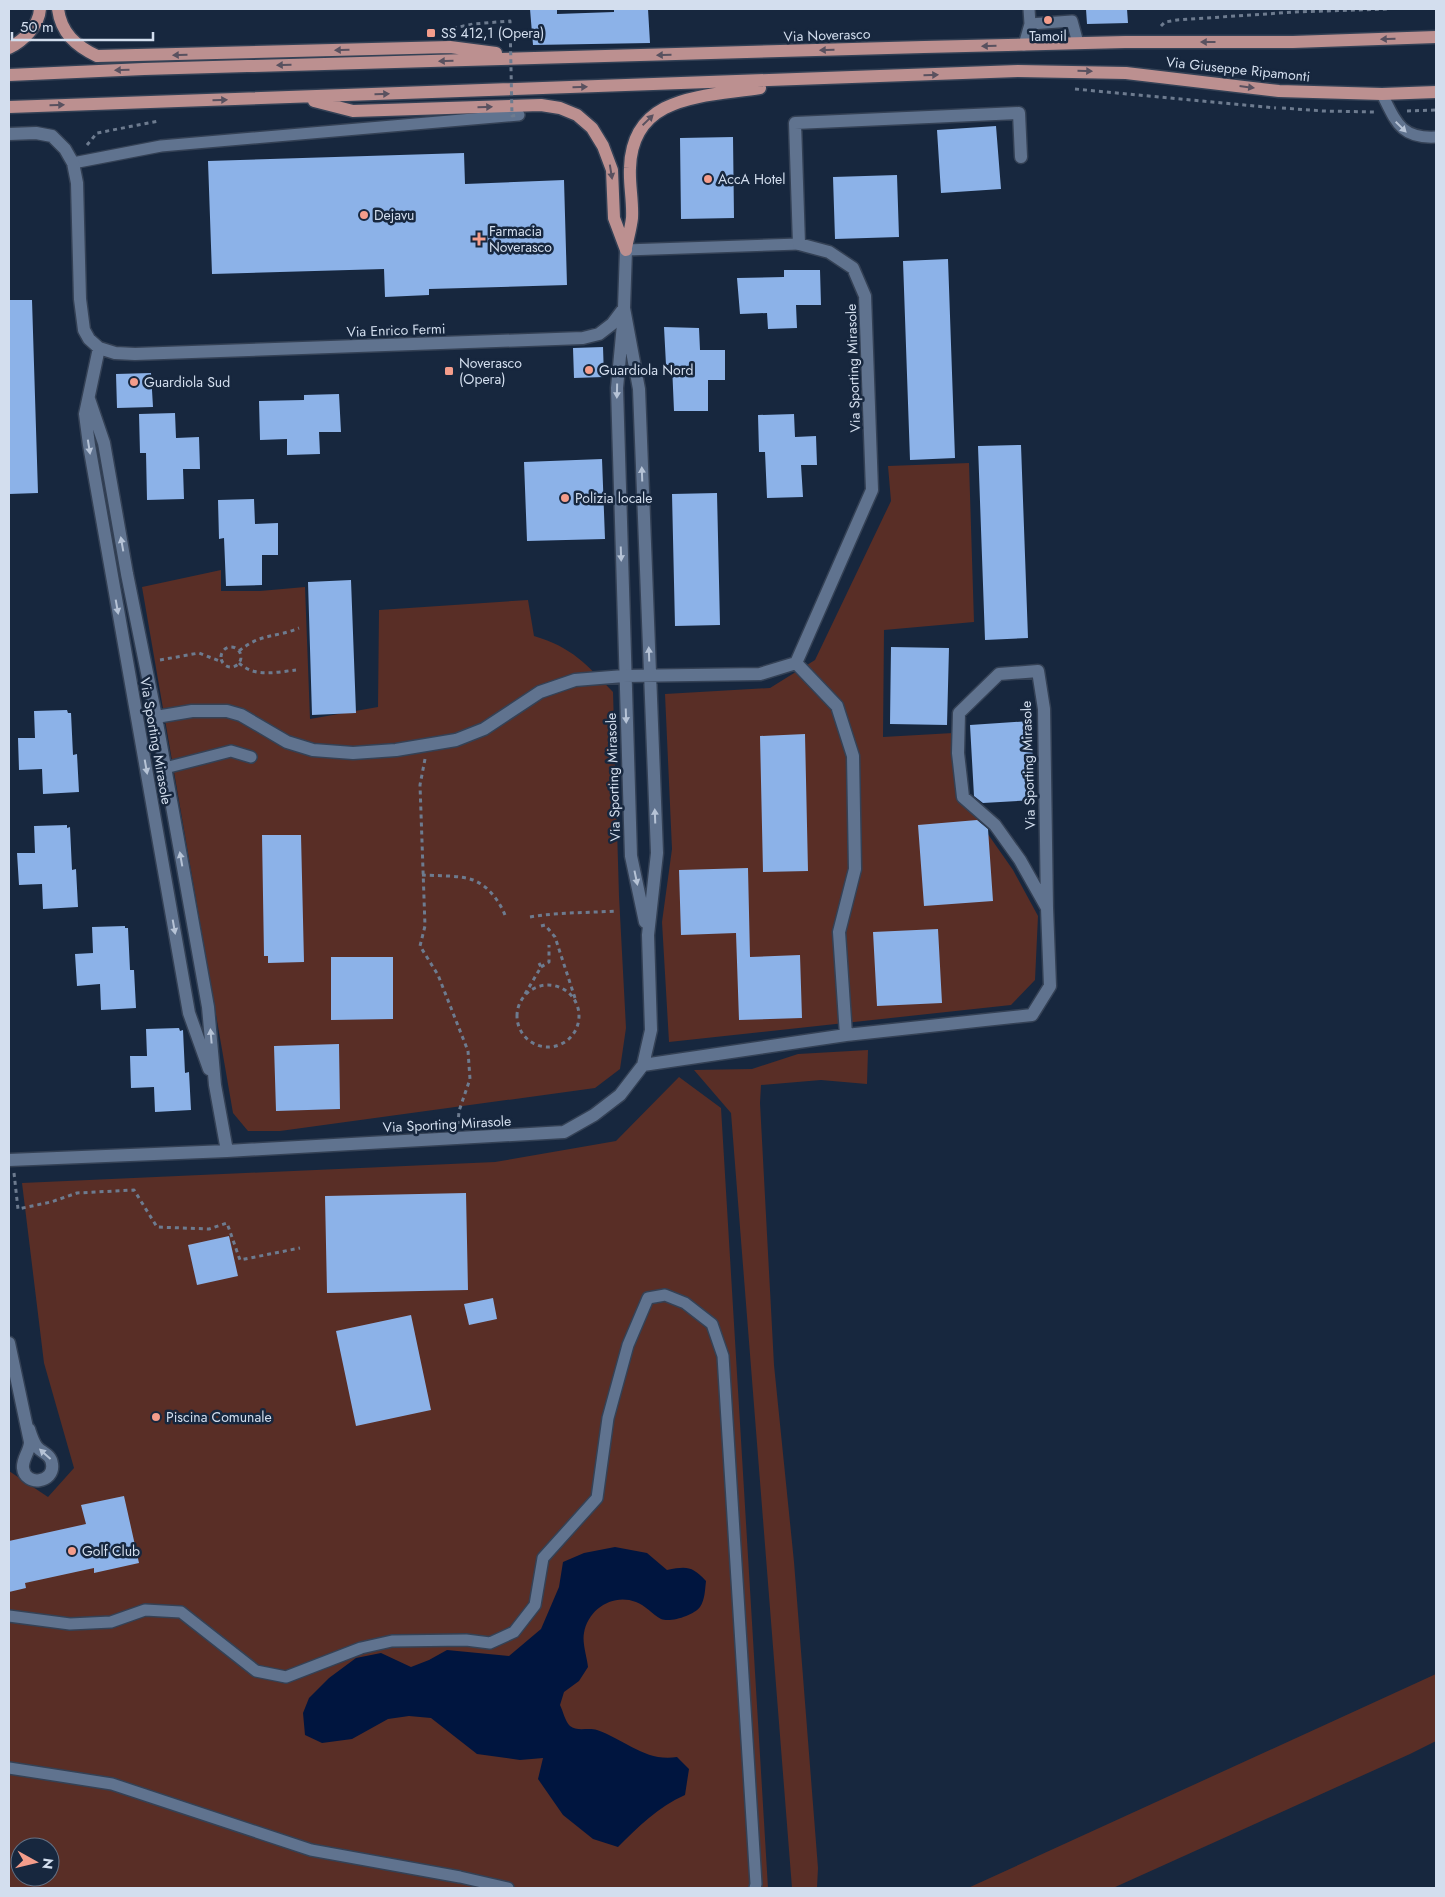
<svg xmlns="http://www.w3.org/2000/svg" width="1445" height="1897" viewBox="0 0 1445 1897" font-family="Jost,sans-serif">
<rect width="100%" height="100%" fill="#17273e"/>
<!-- green -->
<path fill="#592e26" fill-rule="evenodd" d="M969,463L974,622L884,630L883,737L953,733L955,787L1013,870L1038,916L1035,980L1011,1005L669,1042L662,922L672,849L665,694L770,688L815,660L891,501L888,466Z
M221,570V591H260L305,587L310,719L378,707L379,610L528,600L534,636C572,647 587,665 613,692L619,896L626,1028L620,1069L595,1088L280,1131H248L233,1113L142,587Z
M868,1050L867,1084L821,1080L761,1085L760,1103L774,1365L794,1562L818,1868L817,1888H792L731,1113L694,1070L752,1069L798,1054Z
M679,1077L721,1108L768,1888H9V1471L48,1497L74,1468L44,1363L22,1183L495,1162L616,1141ZM20,1847H50V1877H20Z
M1436,1674V1741L1410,1754L1113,1888H968Z"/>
<!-- water -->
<path fill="#00153f" d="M615,1547L647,1553L667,1570C687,1566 692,1566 706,1581C705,1589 705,1600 700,1607C694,1615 671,1623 661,1619C652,1614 645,1605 636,1602C613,1593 588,1609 584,1633C582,1643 587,1657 588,1667L579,1681L564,1692L560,1705C563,1711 565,1721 570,1726C577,1732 589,1727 597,1730C626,1740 645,1762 677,1757L689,1769L685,1795C658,1807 639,1826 618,1847L593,1839L563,1815L538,1779L543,1758L520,1760L477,1754L431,1718L409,1716L388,1719L352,1739L322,1743L305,1735L303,1713L309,1698L329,1678L356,1658L381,1653L411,1667L429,1660L447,1650L509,1656L541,1629L559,1587L563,1562L584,1553Z"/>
<!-- building -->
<path fill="#8cb2e8" d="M530,9H557V14L614,12V9H648L650,43L533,45Z
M1086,9H1127L1128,23L1087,24Z
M996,126L1001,189L941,193L937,130Z
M733,137L734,218L681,219L680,138Z
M464,153L465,184L564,180L567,285L429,289V295L385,297L384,269L212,274L208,161Z
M897,175L899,237L835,239L833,177Z
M948,259L955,458L910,460L903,261Z
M784,270H820L821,305H796L797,328L768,329L767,313L740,314L737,278L784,277Z
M9,300H32L38,493L9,494Z
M664,327L699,328L700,350H725V380H708V411H674L672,365H666Z
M603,347L604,377L574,378L573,348Z
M151,373L153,407L117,408L116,374Z
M339,394L341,432H319L320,454L287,455V439L260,440L259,401L304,400V395Z
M175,413L176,438L199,437L200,469H183L184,499L147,500L146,453H140L139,414Z
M794,414L795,437L816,436L817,465H801L803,497L767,498L765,452H759L758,415Z
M1021,445L1028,638L985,640L978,446Z
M602,459L605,539L527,541L524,462Z
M717,493L720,625L675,626L672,494Z
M254,499L255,524L278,523V555H262V585L226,586L224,538L219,539L218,500Z
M351,580L356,713L312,715L308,582Z
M891,647L949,648L947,725L890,724Z
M67,710L68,713H71L73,755L77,754L79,792L43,794L42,769L19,770L18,738H35L34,711Z
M1031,721L1035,800L983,803L974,796L970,725Z
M805,734L808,871L763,872L760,736Z
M977,820L988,829L993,901L924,906L918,825Z
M67,825V828L70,827L72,870L76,869L78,907L43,909L42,884L19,885L17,853H35L34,826Z
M262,835H301L304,962L268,963V956H264Z
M748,868L750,957L800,955L802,1018L739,1020L736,933L681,935L679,870Z
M125,926V928H128L130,970H134L136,1008L101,1010L100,984L77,986L75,954L93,953L92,927Z
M938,929L942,1003L877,1006L873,932Z
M331,957H393V1019L331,1020Z
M179,1028L180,1031L183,1030L185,1073L189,1072L191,1110L155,1112L154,1087L131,1088L130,1056H147L146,1029Z
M339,1044L340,1109L276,1111L274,1046Z
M466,1193L468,1290L327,1293L325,1196Z
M229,1236L238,1276L197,1285L188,1245Z
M493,1298L497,1319L469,1325L464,1304Z
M411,1315L431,1410L356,1426L336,1331Z
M124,1496L139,1563L94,1573V1568L25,1583L26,1588L9,1592V1541L86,1524L81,1505Z"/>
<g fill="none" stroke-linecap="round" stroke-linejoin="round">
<defs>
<path id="lane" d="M1029,9L1030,24
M1024,45L1030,24L1072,21L1078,43
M1382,94C1396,122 1401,139 1436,137
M73,163L161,146L519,115
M626,250L799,244
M165,768L231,751L251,757
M9,1616L70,1624L111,1622L145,1610L181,1612L256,1671L286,1677L361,1648L392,1641L466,1640L490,1643L514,1632L535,1605L543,1558L597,1498L608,1418L628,1345L648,1298L665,1295L685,1303L712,1324L723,1356L756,1884L755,1888
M9,1768L112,1784L311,1850L460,1877L508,1888"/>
<path id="street" d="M9,134L36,133L52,136L65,149L73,163L77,183L80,299L84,330L89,339L99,348L115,353L135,354L583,338L599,334L612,324L624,308L626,250
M623,324L617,388L631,856L645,922
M99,348L85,414L89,445L189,1013L209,1069
M89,399L104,443L127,574L156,717L208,1007L215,1085L227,1151
M156,717L192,711H227L241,715L287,742L313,750L353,753L396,750L456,740L484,729L540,692L575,680L624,676L760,674L796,663L872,490L865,296L853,268L829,252L799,244L795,123L1019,113L1021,157
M846,1035L1032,1015L1050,986L1047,908L1020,860L995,825L963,797L958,753L959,713L999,674L1038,671L1044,709L1047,908
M643,1065L846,1035L839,932L855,869L853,756L837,706L796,663
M9,1160L227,1151L564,1132L594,1115L620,1095L643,1065L651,1030L648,935L657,853L639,389L624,308
M9,1343L30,1442C30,1451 22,1459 23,1468C25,1487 55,1483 52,1464C51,1454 42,1453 37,1447C33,1442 31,1435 29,1429"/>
<path id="primary" d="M58,9C61,33 76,46 97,56L450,47L496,53
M9,48C23,41 39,26 40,9
M9,75L144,69L924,47L1125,42H1293L1436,37
M314,101L353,111L541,105L560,108L577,115L592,128L603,146L612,170L614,218L626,250
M9,107L1018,71L1126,73L1279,91L1382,94L1436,92
M626,248C628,238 631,227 632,218C633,201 629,184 630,168C632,94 704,97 760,88"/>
</defs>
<!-- lane casing -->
<use href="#lane" stroke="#344155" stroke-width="14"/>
<!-- street casing -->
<use href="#street" stroke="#344155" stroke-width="15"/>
<!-- primary casing -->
<use href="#primary" stroke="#344155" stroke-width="15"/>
<!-- path -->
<path stroke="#6d7b8f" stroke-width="3" stroke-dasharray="4 4" stroke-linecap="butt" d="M1161,26L1165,22L1177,20L1295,12L1388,9
M1075,89L1276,108
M1282,108L1323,111L1376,112
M1407,111L1436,110
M87,145L97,133L159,121
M221 657a10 10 0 1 1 20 0a10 10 0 1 1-20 0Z
M239,651C261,633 275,638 299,628
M160,660L199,653L222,662
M239,663C255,678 276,672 296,670
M425,759L420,785L425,926L420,946L438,975L468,1051L470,1079L459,1111L458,1124
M422,875C437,876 460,875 473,880C489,886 501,903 506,918
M530,917C559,912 587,913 616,911
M541,926L545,925L555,937L575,998
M541,967L549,962V945
M517 1016a31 31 0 1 1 62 0a31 31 0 1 1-62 0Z
M525,994L541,967L539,963
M14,1173L18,1209L51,1202L77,1193L134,1190L157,1227L209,1229L227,1223L240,1260L300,1248"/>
<!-- lane -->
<use href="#lane" stroke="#60738f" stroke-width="11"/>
<!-- street -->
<use href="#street" stroke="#60738f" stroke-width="12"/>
<!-- primary -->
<use href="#primary" stroke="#bc9090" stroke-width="12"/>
<!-- path-bridge -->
<path stroke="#6d7b8f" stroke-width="3" stroke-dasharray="4 4" stroke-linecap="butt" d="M445,30L473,24L510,21L512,116L519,115"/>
</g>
<!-- one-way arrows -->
<defs><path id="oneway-solid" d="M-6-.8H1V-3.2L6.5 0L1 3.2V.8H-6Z" transform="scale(1.25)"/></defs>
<g fill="#59515f">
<use href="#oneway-solid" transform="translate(1388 39) rotate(178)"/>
<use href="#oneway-solid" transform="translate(1208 42) rotate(180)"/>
<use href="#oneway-solid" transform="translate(989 46) rotate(179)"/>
<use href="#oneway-solid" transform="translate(342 50) rotate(178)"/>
<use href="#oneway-solid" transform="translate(827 50) rotate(178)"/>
<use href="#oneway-solid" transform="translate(180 55) rotate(178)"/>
<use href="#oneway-solid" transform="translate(664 55) rotate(178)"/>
<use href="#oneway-solid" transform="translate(446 61) rotate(178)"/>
<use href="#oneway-solid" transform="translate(284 65) rotate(178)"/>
<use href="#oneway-solid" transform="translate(122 70) rotate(178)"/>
<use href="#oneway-solid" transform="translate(1085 71) rotate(2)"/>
<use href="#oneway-solid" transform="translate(931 75) rotate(-2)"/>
<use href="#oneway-solid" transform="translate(580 87) rotate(-2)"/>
<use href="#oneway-solid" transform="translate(1247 87) rotate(7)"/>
<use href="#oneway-solid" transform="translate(382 94) rotate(-2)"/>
<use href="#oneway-solid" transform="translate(220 100) rotate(-2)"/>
<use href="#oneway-solid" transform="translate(57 105) rotate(-2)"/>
<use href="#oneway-solid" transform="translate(485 107) rotate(-2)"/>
<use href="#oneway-solid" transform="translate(648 120) rotate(-44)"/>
<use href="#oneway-solid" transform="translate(611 172) rotate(81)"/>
</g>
<g fill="#b6c3d6">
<use href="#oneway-solid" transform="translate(1401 127) rotate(45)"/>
<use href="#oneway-solid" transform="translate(617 391) rotate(91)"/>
<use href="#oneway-solid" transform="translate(89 447) rotate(81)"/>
<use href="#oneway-solid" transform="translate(642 474) rotate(-92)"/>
<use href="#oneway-solid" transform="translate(122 544) rotate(-100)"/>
<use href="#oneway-solid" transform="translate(621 554) rotate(88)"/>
<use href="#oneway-solid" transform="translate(117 607) rotate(80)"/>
<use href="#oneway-solid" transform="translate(649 654) rotate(-92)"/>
<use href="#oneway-solid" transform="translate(626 716) rotate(88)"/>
<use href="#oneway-solid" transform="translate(146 767) rotate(80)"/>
<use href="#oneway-solid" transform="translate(655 816) rotate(-92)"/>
<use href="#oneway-solid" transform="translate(181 859) rotate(-100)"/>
<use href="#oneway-solid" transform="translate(636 878) rotate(78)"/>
<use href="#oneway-solid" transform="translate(174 927) rotate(80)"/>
<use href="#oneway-solid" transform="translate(211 1036) rotate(-95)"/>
<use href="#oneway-solid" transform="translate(45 1454) rotate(-138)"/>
</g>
<!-- markers -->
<g fill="#f49d8b" stroke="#17273e" stroke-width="2">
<circle cx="1048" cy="20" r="5"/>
<rect x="426" y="28" width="10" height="10" rx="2.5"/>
<circle cx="708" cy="179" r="5"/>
<circle cx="364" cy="215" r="5"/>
<path d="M476.5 231.5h5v5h5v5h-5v5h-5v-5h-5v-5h5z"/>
<circle cx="589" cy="370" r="5"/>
<rect x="444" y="366" width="10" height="10" rx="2.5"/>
<circle cx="134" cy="382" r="5"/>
<circle cx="565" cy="498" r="5"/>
<circle cx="156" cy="1417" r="5"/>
<circle cx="72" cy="1551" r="5"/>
</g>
<g text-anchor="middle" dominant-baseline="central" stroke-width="5" stroke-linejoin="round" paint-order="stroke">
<!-- poi labels -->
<g font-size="14" fill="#d3deee" stroke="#17273e" text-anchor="start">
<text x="441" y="33">SS 412,1 (Opera)</text>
<text x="1048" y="36" text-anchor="middle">Tamoil</text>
<text x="718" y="179">AccA Hotel</text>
<text x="374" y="215">Dejavu</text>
<text x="489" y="231">Farmacia<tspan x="489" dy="16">Noverasco</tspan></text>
<text x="459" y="363">Noverasco<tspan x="459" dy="16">(Opera)</tspan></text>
<text x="599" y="370">Guardiola Nord</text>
<text x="144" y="382">Guardiola Sud</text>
<text x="575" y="498">Polizia locale</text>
<text x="166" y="1417">Piscina Comunale</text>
<text x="82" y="1551">Golf Club</text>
</g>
<!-- street labels -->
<g font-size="14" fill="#d3deee" stroke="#17273e">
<text transform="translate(827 35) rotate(-2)">Via Noverasco</text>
<text transform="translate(1238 69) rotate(6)">Via Giuseppe Ripamonti</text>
<text transform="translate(396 330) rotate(-2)">Via Enrico Fermi</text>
<text transform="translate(853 368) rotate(-92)">Via Sporting Mirasole</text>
<text transform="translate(156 741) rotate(80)">Via Sporting Mirasole</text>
<text transform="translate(1028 765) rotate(-92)">Via Sporting Mirasole</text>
<text transform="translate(613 777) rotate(-92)">Via Sporting Mirasole</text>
<text transform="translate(447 1124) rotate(-3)">Via Sporting Mirasole</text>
</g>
</g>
<!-- border -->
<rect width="1445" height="1897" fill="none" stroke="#d3deee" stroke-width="20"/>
<!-- north arrow -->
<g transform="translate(35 1862) rotate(98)"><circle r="24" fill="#17273e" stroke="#627084"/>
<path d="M0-4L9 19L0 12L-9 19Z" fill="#f49d8b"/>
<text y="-8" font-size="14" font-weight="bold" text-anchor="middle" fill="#d3deee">N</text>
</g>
<!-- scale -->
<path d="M12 32v8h141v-8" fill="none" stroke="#d3deee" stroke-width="2.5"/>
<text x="20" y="32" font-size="15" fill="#d3deee" stroke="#17273e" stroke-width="4" paint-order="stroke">50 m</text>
</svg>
